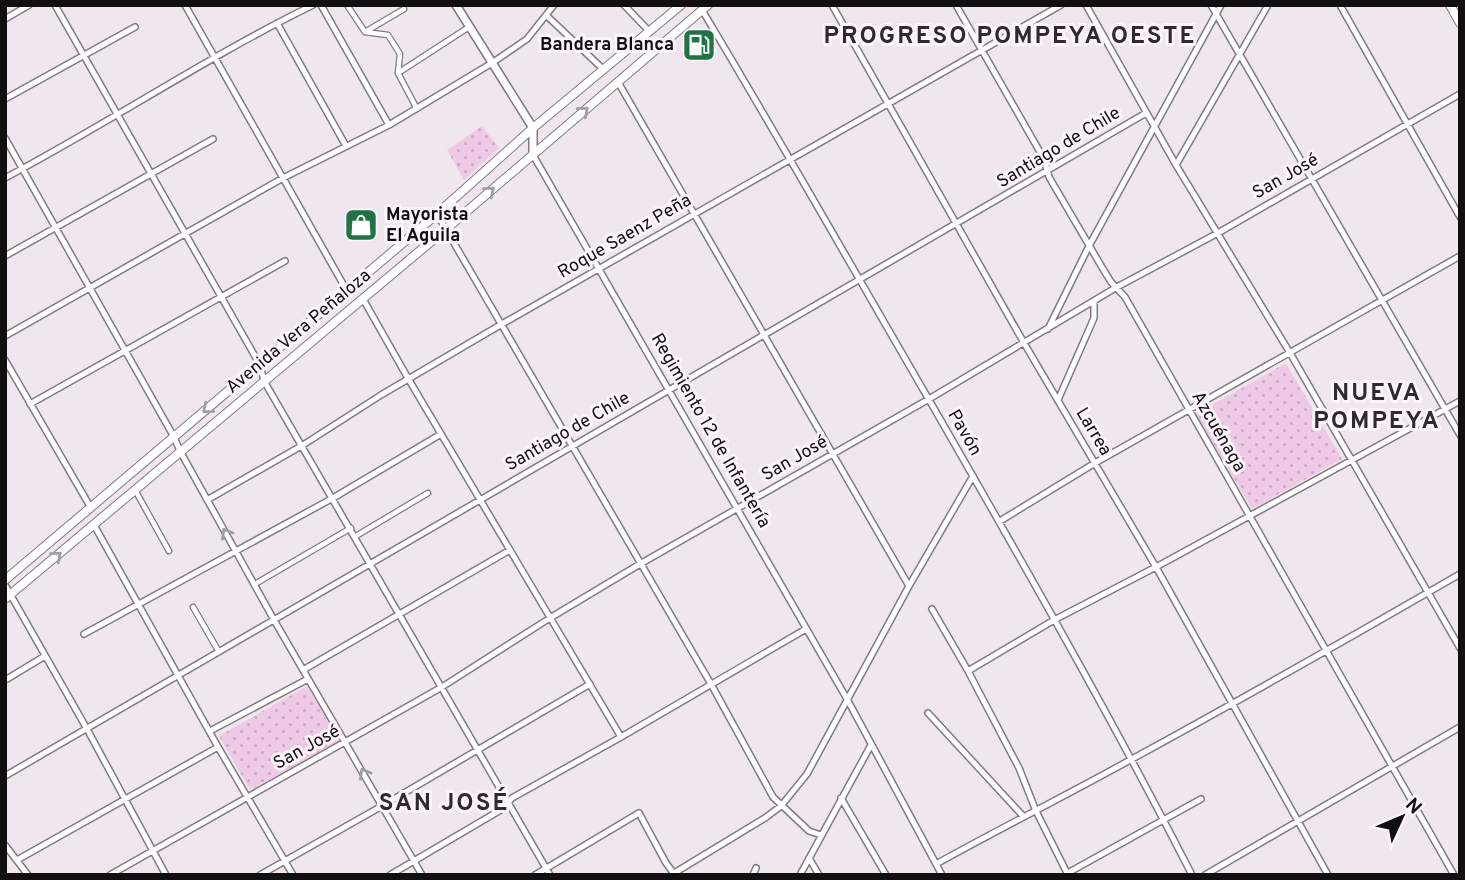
<svg xmlns="http://www.w3.org/2000/svg" width="1465" height="880" viewBox="0 0 1465 880" font-family="Overpass,sans-serif">
<defs>
<pattern id="park-dots" width="8" height="8" patternUnits="userSpaceOnUse" patternTransform="scale(1.75)"><rect width="8" height="8" fill="#efcae6"/><path d="M2 2h.1M6 6h.1" fill="none" stroke="#ccacc4" stroke-width="1.8" stroke-linecap="round"/></pattern>
</defs>
<rect width="100%" height="100%" fill="#f0e7ee"/>
<!-- park -->
<path fill="url(#park-dots)" d="M482,126L499,148L464,180L447,150Z
M1286,363L1342,459L1252,509L1196,414Z
M307,686L339,741L250,790L219,736Z"/>
<g fill="none" stroke-linecap="round" stroke-linejoin="round">
<defs>
<path id="pedestrian" d="M347,5L365,32L388,35L400,54L398,73L417,109
M365,32L404,9
M398,73L469,27
M135,490L169,551
M356,536L428,493
M255,584L351,528
M193,607L219,652"/>
<path id="minor" d="M55,5L260,365L264,381L550,875
M185,5L347,291
M321,5L389,125
M624,5L650,32
M832,5L1024,343L1156,567L1328,875
M956,5L1044,159L1049,177L1103,269L1111,282L1125,297L1454,875
M1086,5L1176,165L1290,353L1460,648
M1211,5L1460,435
M1340,5L1460,217
M702,10C779,138 853,269 928,398C1019,556 1109,713 1192,875
M546,15L604,70
M5,19L29,5
M277,23L346,146
M618,82L909,586
M5,99L135,27
M5,138L174,437L180,451L274,620L422,875
M533,155L847,699L942,875
M1176,165L1268,5
M5,178C109,123 207,57 313,5
M437,214L711,684L773,797L809,831L821,835
M5,256L213,139
M363,299L409,380L621,737
M1048,329L1089,246L1221,5
M5,336L283,178L389,125L492,63L527,39L554,5
M5,360L91,508
M1058,400L1094,318V302
M30,404L285,261
M207,500L303,445L381,395L502,324L1061,5
M1000,521L1095,463L1460,256
M94,525L218,747L293,875
M5,585L87,729L166,875
M932,609L968,671L1019,768L1036,811L1068,875
M84,634L333,498L441,434
M303,670L510,550
M968,671L1054,620L1156,567L1460,401
M7,679L45,656
M928,713L1023,816
M210,731L308,679
M5,776L1146,113
M841,798L886,875
M5,845L28,875
M809,858L819,875
M17,860L218,747
M936,864C1001,828 1067,795 1132,759C1242,699 1351,637 1460,574
M1066,874L1201,799
M110,875L442,687L550,618L640,564L929,399L1117,287L1218,233L1460,94
M260,875L382,806L590,684
M390,875L504,808L512,798L621,737L806,629
M535,875L639,813L666,863L675,875
M671,875L765,818L781,806L807,774L909,586L973,476
M753,875L756,868
M800,875L871,745
M1205,875L1460,727"/>
<path id="tertiary" d="M456,5L533,128V155"/>
<path id="secondary" d="M1450,5L1460,23
M5,580L437,214L533,128L681,5
M5,599L446,229L708,5"/>
</defs>
<!-- pedestrian casing -->
<use href="#pedestrian" stroke="#827a80" stroke-width="7"/>
<!-- minor casing -->
<use href="#minor" stroke="#827a80" stroke-width="8"/>
<!-- tertiary casing -->
<use href="#tertiary" stroke="#827a80" stroke-width="10"/>
<!-- secondary casing -->
<use href="#secondary" stroke="#827a80" stroke-width="10"/>
<!-- pedestrian -->
<use href="#pedestrian" stroke="#fff" stroke-width="4.5"/>
<!-- minor -->
<use href="#minor" stroke="#fff" stroke-width="5"/>
<!-- tertiary -->
<use href="#tertiary" stroke="#fff" stroke-width="7"/>
<!-- secondary -->
<use href="#secondary" stroke="#fff" stroke-width="8"/>
</g>
<!-- one-way arrows -->
<defs><path id="oneway-chevron" d="M-2-3.5L2.5 0L-2 3.5" fill="none" stroke-width="1.6" stroke-linecap="round" stroke-linejoin="round" transform="scale(1.75)"/></defs>
<g stroke="#a09fa0">
<use href="#oneway-chevron" transform="translate(584 111) rotate(-41)"/>
<use href="#oneway-chevron" transform="translate(490 191) rotate(-40)"/>
<use href="#oneway-chevron" transform="translate(207 409) rotate(140)"/>
<use href="#oneway-chevron" transform="translate(226 533) rotate(-120)"/>
<use href="#oneway-chevron" transform="translate(57 556) rotate(-40)"/>
<use href="#oneway-chevron" transform="translate(364 773) rotate(-120)"/>
</g>
<!-- icons -->
<defs>
<symbol id="fuel-square" viewBox="-11 -11 22 22"><rect x="-9" y="-9" width="18" height="18" rx="4" fill="#1f7345" stroke="#fdf4fb"/><path d="M-5.5-6h7V0h2V4h1.3V-2.5L3-4.5l.8-.8L6-3V5H2.5V1h-1V6h-7ZM-4.2-4.7v3.2H.2V-4.7Z" fill="#fff"/></symbol>
<symbol id="shop-square" viewBox="-11 -11 22 22"><rect x="-9" y="-9" width="18" height="18" rx="4" fill="#1f7345" stroke="#fdf4fb"/><path d="M-5-2.5h2.3a2.7 3.5 0 0 1 5.4 0H5L5.5 6h-11ZM-1.5-2.5h3a1.5 2.3 0 0 0-3 0Z" fill="#fff"/></symbol>
</defs>
<g fill-rule="evenodd">
<use href="#fuel-square" x="680" y="26" width="38" height="38"/>
<use href="#shop-square" x="342" y="206" width="38" height="38"/>
</g>
<g text-anchor="middle" dominant-baseline="central" stroke-width="6" stroke-linejoin="round" paint-order="stroke">
<!-- poi labels -->
<g font-size="18" font-weight="bold" fill="#120f11" stroke="#fdf4fb" text-anchor="end">
<text x="674" y="45">Bandera Blanca</text>
<text x="386" y="215" text-anchor="start">Mayorista<tspan x="386" dy="21">El Aguila</tspan></text>
</g>
<!-- street labels -->
<g font-size="18" fill="#120f11" stroke="#fdf4fb">
<text transform="translate(1059 148) rotate(-31)">Santiago de Chile</text>
<text transform="translate(1286 177) rotate(-30)">San José</text>
<text transform="translate(625 237) rotate(-30)">Roque Saenz Peña</text>
<text transform="translate(299 332) rotate(-40)">Avenida Vera Peñaloza</text>
<text transform="translate(710 431) rotate(60)">Regimiento 12 de Infantería</text>
<text transform="translate(568 432) rotate(-30)">Santiago de Chile</text>
<text transform="translate(1093 432) rotate(59)">Larrea</text>
<text transform="translate(1218 432) rotate(60)">Azcuénaga</text>
<text transform="translate(964 433) rotate(60)">Pavón</text>
<text transform="translate(795 459) rotate(-30)">San José</text>
<text transform="translate(307 748) rotate(-29)">San José</text>
</g>
<!-- district labels -->
<g font-size="24" font-weight="bold" letter-spacing="2" fill="#302a2f" stroke="#fdf4fb">
<text x="1010" y="37">PROGRESO POMPEYA OESTE</text>
<text x="1377" y="394">NUEVA<tspan x="1377" dy="28">POMPEYA</tspan></text>
<text x="444" y="804">SAN JOSÉ</text>
</g>
</g>
<!-- border -->
<rect width="1465" height="880" fill="none" stroke="#120f11" stroke-width="14"/>
<!-- north arrow -->
<g transform="translate(1402 817) rotate(46)" stroke="#fdf4fb" stroke-width="5" paint-order="stroke">
<path d="M0-5L12 26L0 18L-12 26Z" fill="#120f11"/>
<text y="-10" font-size="19" font-weight="bold" text-anchor="middle" fill="#120f11">N</text>
</g>
</svg>
